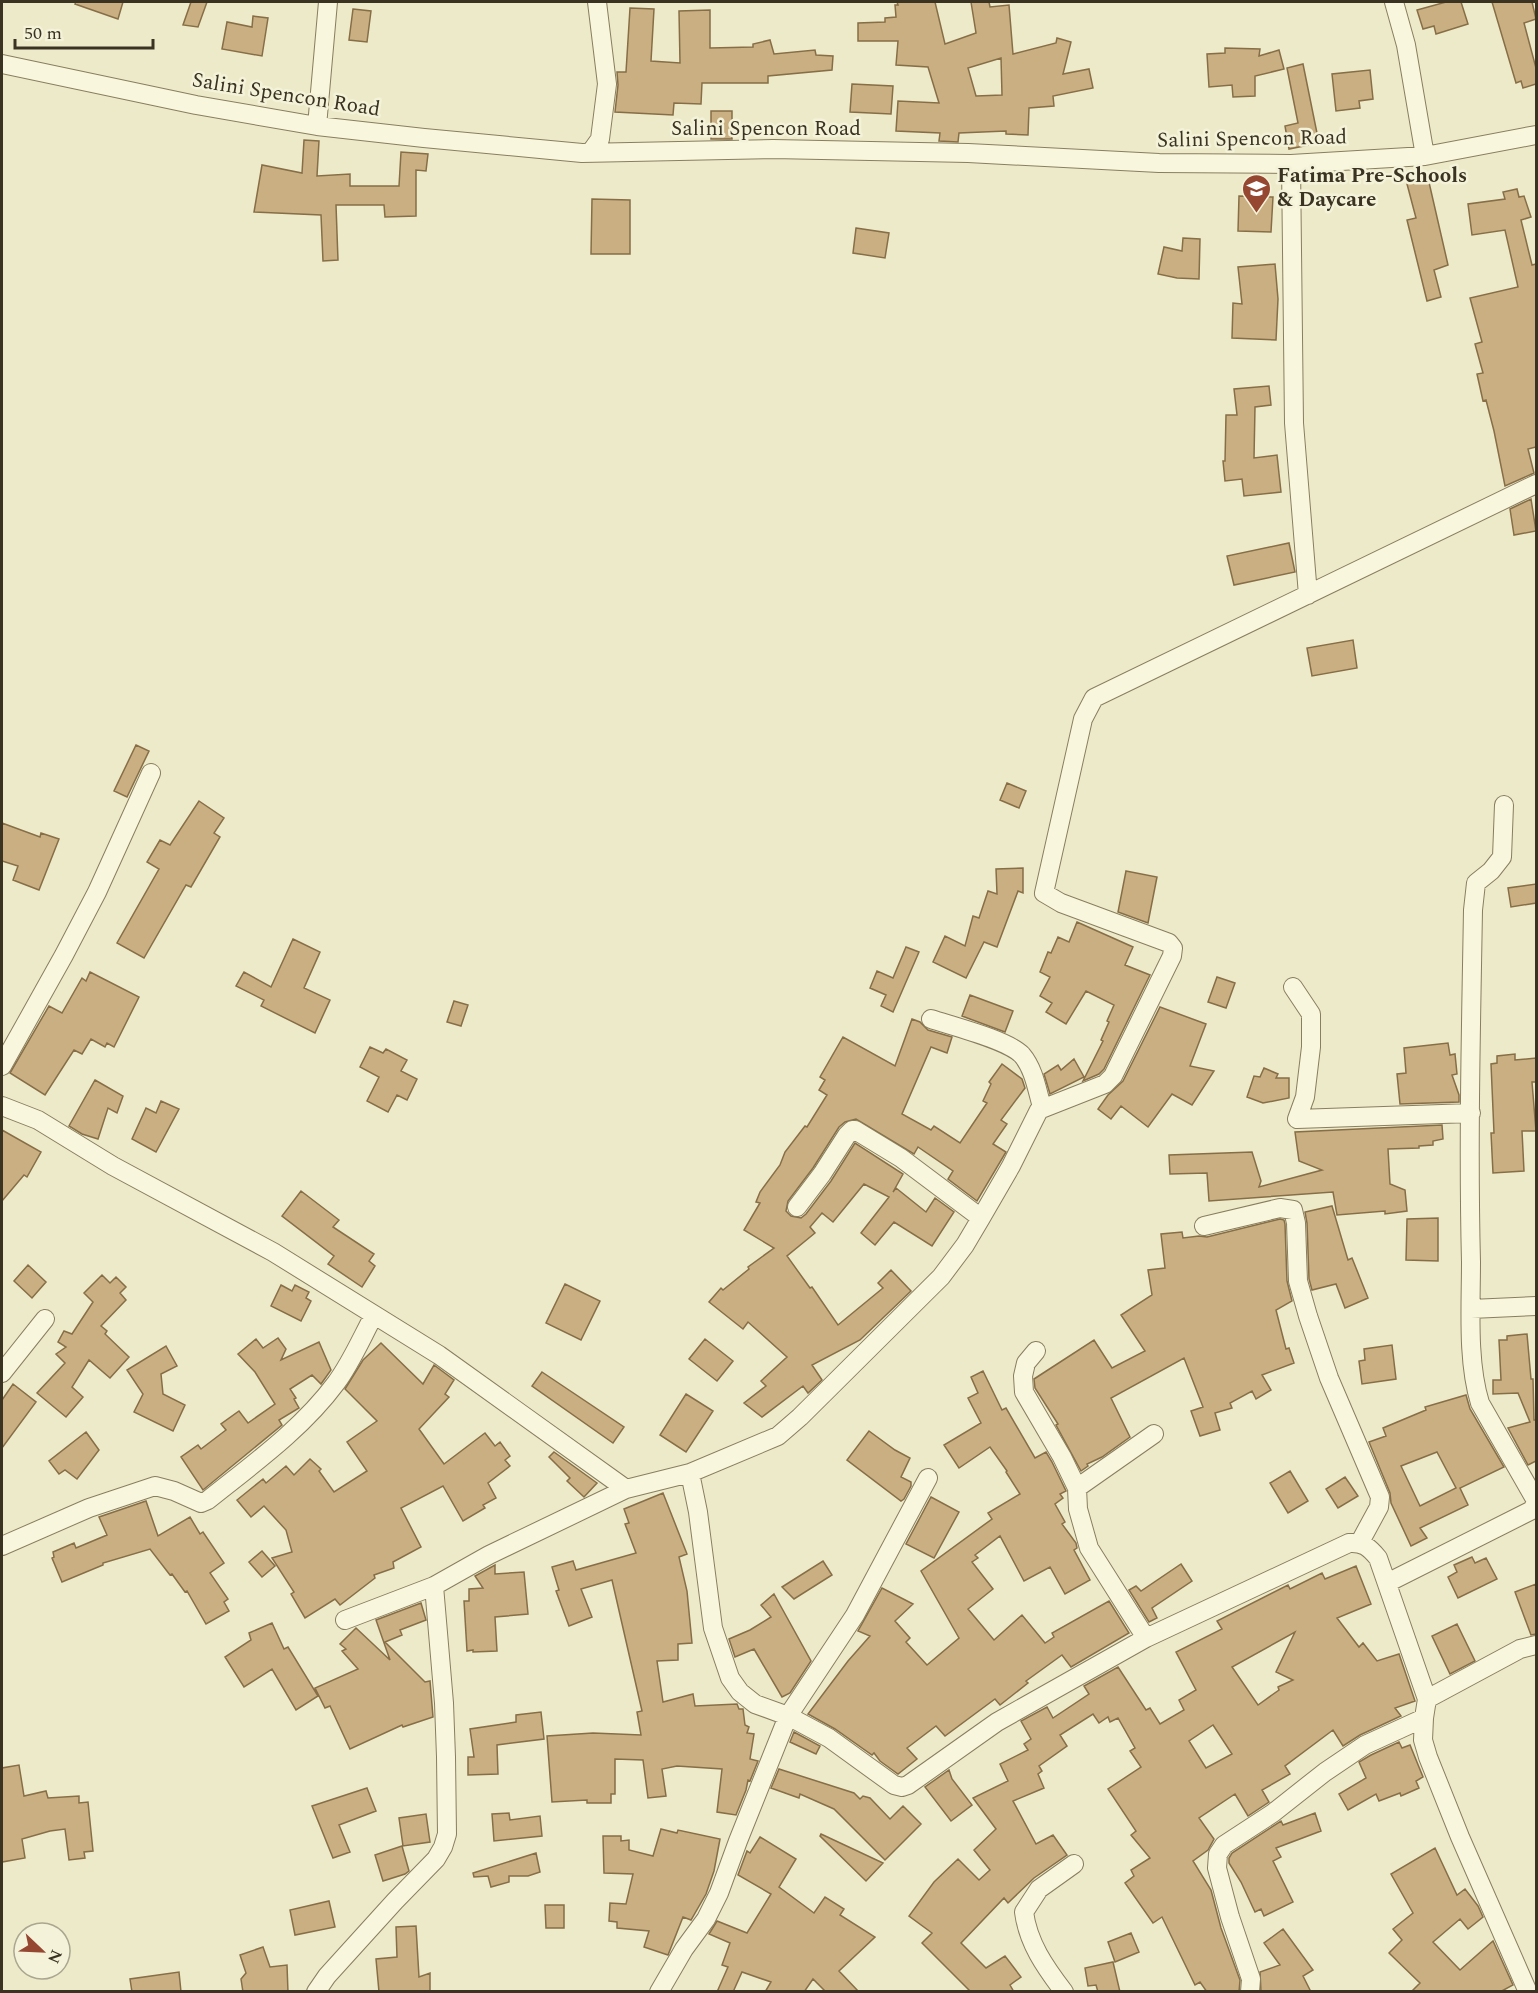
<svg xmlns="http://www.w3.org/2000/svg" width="1538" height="1993" viewBox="0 0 1538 1993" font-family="Spectral,serif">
<rect width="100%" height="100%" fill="#edeaca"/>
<!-- building -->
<path fill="#c9af82" stroke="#876e46" stroke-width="1.5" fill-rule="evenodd" d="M76,2H123L118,19L75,4Z
M191,2H207L198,27L183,25Z
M897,2H935L945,44L976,33L971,2H989L990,7L1009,5L1013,54L1056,43L1057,38L1071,42L1063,74L1089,69L1093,88L1053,96L1054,106L1029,108L1028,135L1006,134V131L959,133L958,142L939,141L940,133L896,131L898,101L939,103L928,67L896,65L898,41H858V23L885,22V18L896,17L895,5H898ZM1001,58L1002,95L976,96L968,68Z
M1446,2H1461L1468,24L1436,34L1434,26L1423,29L1417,10Z
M1492,2H1532L1536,19L1524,23L1536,68V84L1523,88L1521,81L1516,83Z
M630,8L654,9L651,61L680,63L679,11L710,10V48L753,47V44L770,40L774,54L815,50L816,55L833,56L832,70L768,76V83H702L701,104L674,103L673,115L615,112L618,85L617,72H626Z
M353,9L371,11L367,42L349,40Z
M253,16L268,18L262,56L222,49L227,22L252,27Z
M1225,48L1260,49L1259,56L1279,50L1284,69L1255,76V96L1233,97L1232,85L1209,87L1207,54L1225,53Z
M1303,64L1319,143L1289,149L1285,126L1298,123L1287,68Z
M1370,70L1373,99L1359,101L1360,108L1336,111L1332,74Z
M852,84L893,86L891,114L850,112Z
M711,111H732V139H711Z
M304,140L319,141L317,176L350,174V186H399L401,152L428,154L426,171L416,170V216L385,217L384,205H336L338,260L323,261L321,215L254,212L262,165L302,173Z
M1428,178L1448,265L1434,270L1441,297L1427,301L1407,220L1416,218L1407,184Z
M1517,189L1519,197L1524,196L1531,217L1521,220L1532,265L1536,264V447L1528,449L1534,473L1505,486L1494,431L1486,400L1483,401L1477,374L1483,373L1475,344L1482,342L1470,298L1518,287L1505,230L1472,235L1468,204L1505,199L1503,192Z
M1239,196L1273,197L1271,232L1238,231Z
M592,199L630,200V254H591Z
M856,228L889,233L885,258L853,253Z
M1183,238L1200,239L1199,279L1177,278L1158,274L1164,247L1182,251Z
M1275,264L1278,299L1276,340L1232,338L1233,303L1242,304L1238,267Z
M1269,386L1271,405L1255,407L1254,458L1277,455L1281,492L1244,496L1242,479L1225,481L1223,461H1225L1226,415H1237L1234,389Z
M1531,499L1536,531L1514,535L1510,509Z
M1289,543L1295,572L1234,585L1227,556Z
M1353,640L1357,668L1312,676L1307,648Z
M136,745L149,751L127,797L114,791Z
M1007,783L1026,791L1019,808L1000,800Z
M199,801L224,818L214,833L220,837L191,887L186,885L144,958L117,943L159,869L147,862L160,840L170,845Z
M2,823L40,837L41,833L59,839L39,890L13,880L18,866L2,861Z
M1023,868V893L1018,891L997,947L984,942L966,978L933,962L945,936L965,946L973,916L979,918L988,891L997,894L996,869Z
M1126,871L1157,877L1148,923L1118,912Z
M1536,884V903L1511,907L1508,888Z
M1077,922L1133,947L1125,965L1150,975L1104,1069L1099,1074L1083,1081L1103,1041L1101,1040L1109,1022L1107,1021L1114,1005L1086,991L1066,1024L1046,1012L1052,1003L1040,996L1050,977L1040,972L1048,952L1051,953L1058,937L1069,942Z
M293,939L320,952L304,988L330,1000L315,1033L261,1006L264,1000L236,986L244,972L271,987Z
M906,947L919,952L893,1012L881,1006L886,995L870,988L877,971L893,978Z
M90,972L139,997L114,1047L107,1043L105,1047L91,1039L82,1054L74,1050L45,1095L10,1073L49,1006L62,1013L82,978L86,981Z
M1217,977L1235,983L1226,1008L1208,1002Z
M970,995L1013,1011L1005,1032L962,1016Z
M454,1001L468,1005L461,1026L447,1022Z
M1160,1007L1206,1024L1190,1066L1214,1071L1192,1105L1172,1094L1148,1127L1121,1106L1111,1119L1098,1109L1108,1095L1123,1081Z
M912,1019L920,1022L928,1030L952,1037L947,1053L931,1047L902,1114L931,1130L934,1126L960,1143L987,1103L983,1101L991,1084L989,1082L1002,1064L1022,1079L1025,1088L1001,1120L1007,1124L993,1144L1006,1152L977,1201L948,1179L953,1171L918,1147L914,1154L856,1119L845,1122L839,1127L813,1168L788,1201L786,1211L791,1216L801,1218L806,1214L831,1181L855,1143L903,1174L893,1192L896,1188L926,1212L935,1198L954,1212L932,1246L894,1222L875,1245L861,1233L889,1197L864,1184L833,1222L822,1213L810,1227L815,1233L787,1256L810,1288L812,1287L838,1325L883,1288L878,1283L891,1270L911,1291L860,1340L812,1365L822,1380L808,1393L803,1386L762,1417L744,1403L766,1386L761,1381L787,1357L748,1322L743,1329L709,1302L721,1288L723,1290L749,1269L748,1267L774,1248L744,1230L760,1203L756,1202L760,1192L780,1165L785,1152L805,1126L807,1127L827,1095L819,1090L825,1080L820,1077L843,1037L895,1066Z
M1448,1043L1450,1055L1455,1054L1457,1074L1452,1075L1459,1095V1102L1400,1104L1397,1074L1406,1073L1404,1048Z
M370,1047L383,1053L386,1049L407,1060L401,1071L417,1079L407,1100L397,1095L388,1112L367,1101L379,1077L360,1067Z
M1515,1054V1060L1536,1058V1082H1532L1536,1131H1522L1524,1171L1493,1173L1491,1133H1494L1491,1064L1497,1063V1056Z
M1074,1059L1084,1077L1050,1094L1044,1074L1058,1065L1061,1070Z
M1264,1068L1278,1074L1276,1078H1289V1098L1263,1103L1247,1097L1254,1076L1260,1077Z
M95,1080L123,1096L117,1113L108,1108L98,1139L82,1134L69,1126Z
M161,1101L179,1109L156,1152L132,1139L146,1108L156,1113Z
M1442,1125L1443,1139L1433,1141V1145L1419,1146V1148L1388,1149L1390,1184L1405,1190L1407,1211L1385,1214V1211L1337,1215L1333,1192L1209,1201L1207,1173L1170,1174L1169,1155L1252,1152L1261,1181L1259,1187L1322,1170L1299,1161L1295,1132Z
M2,1130L41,1152L27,1177L24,1175L2,1201Z
M301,1191L339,1220L333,1227L374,1254L369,1261L375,1266L362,1287L328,1264L334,1256L282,1216Z
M1332,1206L1348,1260L1352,1258L1368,1298L1345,1308L1336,1284L1312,1290L1309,1279L1307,1223L1305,1212Z
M1438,1218V1261L1406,1260L1407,1219Z
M1280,1219L1284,1220L1285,1224L1287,1281L1292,1301L1276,1310L1286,1349L1289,1348L1294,1363L1262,1375L1271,1390L1256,1399L1252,1391L1230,1403L1232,1408L1215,1413L1220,1430L1200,1436L1191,1411L1203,1407L1184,1358L1111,1398L1130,1437L1102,1457L1087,1464L1088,1466L1081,1471L1056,1425L1058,1424L1035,1388L1034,1379L1094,1340L1112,1368L1145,1351L1121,1315L1152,1295L1148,1270L1165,1268L1161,1234L1182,1232L1183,1238L1199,1236L1207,1237Z
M28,1265L46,1282L32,1298L14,1281Z
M102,1275L110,1283L116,1277L126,1287L120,1293L126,1300L101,1326L107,1331L105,1334L129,1357L110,1378L89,1360L72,1387L83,1397L66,1417L37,1393L65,1363L56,1354L66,1347L58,1342L64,1331L72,1334L93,1302L84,1293Z
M565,1284L600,1301L581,1340L546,1323Z
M281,1285L292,1291L295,1285L309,1292L306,1298L311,1301L301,1321L271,1306Z
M1527,1334L1531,1379H1533L1534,1420H1536V1461L1528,1465L1508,1428L1530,1422L1518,1393L1493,1394V1380H1501L1499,1340H1507V1336Z
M278,1338L286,1349L281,1360L319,1342L331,1370L321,1384L312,1375L290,1389L296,1398L294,1399L299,1408L279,1420L282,1425L203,1490L181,1457L198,1445L201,1449L226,1430L221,1424L239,1411L248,1423L275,1404L255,1372L238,1354L256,1339L263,1348Z
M705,1339L733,1361L717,1381L689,1359Z
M381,1343L423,1384L434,1365L454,1380L445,1394L449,1397L419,1429L444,1464L485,1433L495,1446L500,1442L510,1456L505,1460L510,1466L488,1483L496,1498L483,1505L485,1508L463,1521L443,1486L401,1508L421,1547L393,1562L394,1568L374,1575L375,1578L340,1605L335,1599L305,1618L291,1594L294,1592L272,1558L292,1552L286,1530L264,1506L251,1517L237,1500L263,1479L266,1483L286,1466L294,1475L310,1459L321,1469L319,1471L334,1492L367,1471L347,1442L377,1421L345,1389L363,1360Z
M1392,1345L1396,1379L1362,1384L1359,1361L1365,1360L1364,1349Z
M166,1346L177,1366L161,1374L163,1394L185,1405L173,1431L134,1412L143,1394L127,1370Z
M983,1371L1002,1410L1006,1408L1035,1458L1046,1452L1052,1462L1066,1491L1060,1494L1063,1498L1055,1504L1065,1522L1062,1524L1076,1543L1077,1548L1074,1550L1090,1580L1065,1594L1050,1567L1024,1581L1000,1536L975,1555L978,1558L972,1562L993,1589L968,1609L994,1640L1022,1615L1045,1643L1054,1637L1052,1633L1109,1601L1129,1633L1071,1667L1062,1655L1026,1681L1028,1683L1000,1705L995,1699L945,1736L936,1726L907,1748L917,1759L898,1774L880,1761L874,1753L872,1755L835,1729L808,1714L848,1661L870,1636L858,1631L882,1588L913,1604L895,1621L910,1638L906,1642L927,1665L959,1638L921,1571L992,1519L988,1513L1020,1494L1006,1472L1007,1471L990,1447L959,1468L944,1445L981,1423L968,1398L978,1393L971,1377Z
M542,1372L624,1427L613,1443L532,1386Z
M13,1384L36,1402L2,1448V1400Z
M686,1394L713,1411L686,1452L660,1435Z
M1466,1395L1470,1409L1504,1467L1460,1488L1468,1505L1420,1528L1427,1538L1411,1546L1391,1503L1390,1493L1369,1442L1386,1436L1383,1428L1426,1410L1425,1407ZM1437,1452L1456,1488L1420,1506L1401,1466Z
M869,1431L895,1450L910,1458L901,1477L911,1482V1486L904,1499L901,1501L847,1460Z
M86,1432L99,1450L77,1479L65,1470L59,1474L49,1461Z
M554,1452L597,1483L584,1497L567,1481L570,1478L549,1457Z
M1290,1471L1308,1501L1288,1513L1270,1483Z
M1345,1477L1358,1496L1338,1508L1326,1489Z
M663,1493L687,1554L679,1557L687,1591L692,1643L678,1644V1660L657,1661L663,1702L693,1694L695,1706L737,1704L739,1709H743L745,1725L749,1727L747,1733L754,1734L750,1759L758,1761L750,1781L748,1780L746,1790L736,1815L717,1812L722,1769L677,1766L662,1769L666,1796L648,1798L643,1760L615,1759V1794H611V1803H587V1800L552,1802L547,1736L593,1733L641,1735L637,1712L642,1711L612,1580L581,1589L592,1617L569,1626L556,1591L559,1590L552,1567L573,1561L576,1570L636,1553L625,1524L629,1523L624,1509Z
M931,1497L959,1512L934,1558L906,1544Z
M146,1501L158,1536L190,1517L200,1534L203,1532L224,1563L210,1573L228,1599L224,1602L229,1611L206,1624L187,1591L185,1592L172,1574L170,1575L150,1549L103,1563V1565L62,1582L52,1558L54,1557L53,1552L74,1543L76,1548L107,1535L99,1517Z
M262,1551L275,1566L262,1577L249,1562Z
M1472,1557L1475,1563L1486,1558L1497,1579L1458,1598L1448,1577L1457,1572L1454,1565Z
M823,1561L832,1575L794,1599L782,1587Z
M1181,1564L1192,1581L1152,1608L1157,1618L1149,1622L1129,1590L1136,1586L1141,1591Z
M495,1565V1574L524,1572L528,1614L495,1617L497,1651L473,1652V1650L467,1651L464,1601H469V1589L483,1588L475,1576Z
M1356,1566L1371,1604L1337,1618L1359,1647L1363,1643L1377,1661L1399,1654L1415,1701L1395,1708L1401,1716L1360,1735L1343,1746L1333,1730L1285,1766L1290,1774L1262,1790L1269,1802L1248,1816L1235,1794L1199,1818L1214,1839L1208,1850L1193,1861L1211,1890L1221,1928L1240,1980L1239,1992H1207L1200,1982L1195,1985L1162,1917L1153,1923L1125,1883L1134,1876L1131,1870L1150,1858L1131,1835L1136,1831L1108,1789L1141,1767L1130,1751L1135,1748L1118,1718L1110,1722L1108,1717L1099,1723L1093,1714L1060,1735L1067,1746L1039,1766L1042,1771L1038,1774L1044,1788L1013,1801L1036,1844L1053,1835L1067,1855L1034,1878L1008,1903L1004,1898L961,1943L986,1968L1005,1956L1021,1977L1010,1985L1014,1992H971L922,1943L932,1933L909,1916L934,1882L958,1859L979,1880L990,1870L974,1850L996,1829L973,1798L1008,1781L1000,1764L1028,1750L1024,1744L1031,1739L1021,1721L1047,1707L1053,1718L1089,1694L1084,1686L1118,1667L1146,1710L1150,1708L1160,1724L1184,1710L1179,1700L1196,1690L1176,1652L1222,1629L1217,1621L1288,1585L1290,1589L1322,1573L1325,1579ZM1295,1632L1276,1672L1293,1680L1278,1687L1279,1690L1258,1705L1232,1667ZM1213,1725L1232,1754L1206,1768L1189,1741Z
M1536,1584V1634L1531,1635L1515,1592Z
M774,1594L811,1661L790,1693L782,1697L754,1649L735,1657L729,1639L750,1630L771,1617L761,1605Z
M421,1603L426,1620L400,1630L402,1635L385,1642L425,1682L430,1681L433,1717L403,1727L402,1725L350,1749L330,1706L325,1708L315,1688L358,1669L342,1651L346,1649L340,1644L356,1628L390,1660L376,1620Z
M272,1623L284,1649L288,1647L318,1696L296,1710L272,1669L244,1687L225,1657L251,1640L249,1633Z
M1457,1624L1475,1661L1450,1674L1432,1636Z
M541,1712L544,1739L497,1745L498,1774L468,1775V1757H474L470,1729L516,1722V1715Z
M794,1732L820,1746L816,1754L790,1742Z
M1399,1742L1402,1748L1410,1745L1423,1777L1416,1781L1419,1788L1401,1796L1400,1793L1379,1801L1376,1794L1348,1810L1339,1794L1366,1778L1359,1762L1371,1755Z
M19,1765L24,1796L46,1791L48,1798L79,1796V1803L88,1802L93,1851L84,1852L85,1858L69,1860L65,1829L50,1831L22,1839L25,1858L2,1862V1768Z
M779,1769L854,1793L860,1799L863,1796L870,1798L890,1819L903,1806L921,1824L885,1860L834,1809L800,1794L799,1798L771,1788Z
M949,1770L952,1779L972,1805L951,1821L925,1787Z
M367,1788L376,1811L339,1825L350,1852L333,1858L312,1806Z
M509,1813L510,1820L540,1816L542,1836L494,1841L492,1814Z
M1315,1813L1321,1831L1276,1848L1281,1857L1273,1861L1293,1902L1264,1916L1261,1909L1255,1912L1241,1882L1229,1863V1858L1232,1853L1281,1821L1283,1825Z
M426,1814L430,1842L403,1846L399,1818Z
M661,1829L677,1833L678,1830L720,1839L714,1871L706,1894L691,1920L683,1917L668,1955L644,1947L649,1931L617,1928V1922L609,1921L610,1903L626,1904L633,1874L604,1873L603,1836H621V1841L629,1840V1850L653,1856Z
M821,1834L883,1863L866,1881L820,1836Z
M760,1837L796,1859L779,1887L814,1913L825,1897L844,1909L840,1915L875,1937L839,1971L859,1992H826L813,1979L804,1992H765L771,1982L742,1972L733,1992H717L728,1967L722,1965L730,1943L709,1934L717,1921L747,1933L771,1894L738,1875L747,1851L750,1853Z
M402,1846L409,1871L405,1874L383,1881L375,1855Z
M1435,1848L1457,1895L1465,1889L1478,1906L1483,1917L1468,1929L1460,1919L1433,1942L1460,1970L1493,1941L1513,1985L1500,1992H1411L1420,1983L1389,1953L1402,1940L1393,1929L1413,1913L1391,1874Z
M536,1853L540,1872L528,1876H509V1882L491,1887L488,1876L474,1877L473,1873Z
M329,1901L335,1927L295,1935L290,1910Z
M545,1905H564V1928H546Z
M416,1926L419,1977L430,1973V1992H379L376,1959L397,1957L396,1927Z
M1283,1929L1313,1970L1303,1976L1311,1992H1261L1260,1972L1280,1965L1264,1943Z
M1131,1933L1139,1952L1115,1962L1108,1942Z
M263,1947L270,1967L287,1965L288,1992H243L241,1979L246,1973L240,1955Z
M1113,1962L1120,1992H1098L1096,1985L1088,1986L1085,1968Z
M179,1972L181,1992H132L130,1979Z"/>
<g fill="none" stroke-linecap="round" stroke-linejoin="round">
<defs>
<path id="street" d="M1394,2L1406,45L1425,156
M2,64L196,105L317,126L424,138L582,153L773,149L968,153L1159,163L1291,164L1425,156L1536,135
M317,126L328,2
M590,153L600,139L607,84L597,2
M1291,164L1294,423L1308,595
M1293,987L1311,1014V1047L1305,1097L1297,1119L1471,1113
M931,1019C952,1026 1008,1040 1022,1055C1034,1069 1037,1090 1042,1107
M2,1066L64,955L97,892L151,773
M2,1106L38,1120L113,1166L273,1252L439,1355L626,1489
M797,1207L822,1174L847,1135L852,1130H855L901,1158L981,1218
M1204,1226L1280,1208L1293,1210L1296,1223L1298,1281L1308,1316L1329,1378L1380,1497L1379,1507L1360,1542
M1471,1309L1536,1306
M1036,1351L1026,1363L1023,1376L1024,1392L1062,1457L1077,1488L1078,1509L1089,1548L1146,1638
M2,1373L45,1319
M690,1473L778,1436L800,1417L941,1277L965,1245L981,1218L1011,1166L1039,1110L1105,1084L1113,1076L1172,956L1173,948L1169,943L1061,903L1044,893L1083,719L1094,698L1536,484
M1077,1488L1154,1434
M2,1546L89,1508L155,1486L174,1491L201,1503L208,1500C253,1464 302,1429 336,1383C351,1363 362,1337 374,1315
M1387,1583L1532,1510L1535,1504V1499L1480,1403C1467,1361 1471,1306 1471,1262C1468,1145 1471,1027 1473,910L1476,883L1491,871L1502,857L1504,805
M345,1620L434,1586L489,1555L626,1489L690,1473L698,1512L713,1628L730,1678L740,1692L755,1704L788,1716L829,1738L894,1785L902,1787L908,1785L997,1722L1146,1638L1349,1543C1363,1542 1369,1547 1378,1558L1427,1699L1424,1718L1423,1740L1428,1757L1460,1837L1528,1992
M1427,1699L1520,1649L1536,1645
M316,1992L327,1976L395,1901L436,1859L443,1847L447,1834L446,1757L444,1703L434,1586
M659,1992L684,1949L706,1919L719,1893L738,1841L788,1716L855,1615L928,1478
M1064,1992C1045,1967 1028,1943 1024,1912L1039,1889L1074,1864
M1250,1992L1251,1979L1230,1917L1217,1868L1218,1854L1224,1845L1273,1813L1325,1772L1365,1745L1424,1718"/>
</defs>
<!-- street casing -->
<use href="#street" stroke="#897e5f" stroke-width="20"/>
<!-- street -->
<use href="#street" stroke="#f8f6dd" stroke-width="18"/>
</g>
<!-- icons -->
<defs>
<symbol id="school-pin" viewBox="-11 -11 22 30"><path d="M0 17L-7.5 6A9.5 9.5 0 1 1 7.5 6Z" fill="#954732" stroke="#f4f3d9"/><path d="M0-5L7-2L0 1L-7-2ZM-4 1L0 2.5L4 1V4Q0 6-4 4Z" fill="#fff"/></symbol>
</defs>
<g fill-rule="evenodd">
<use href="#school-pin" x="1240" y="172" width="33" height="45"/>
</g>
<g text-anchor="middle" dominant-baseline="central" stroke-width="5" stroke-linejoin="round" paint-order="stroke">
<!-- street labels -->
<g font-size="21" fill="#3a3322" stroke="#f4f3d9">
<text transform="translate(286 95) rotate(9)">Salini Spencon Road</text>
<text x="766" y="129">Salini Spencon Road</text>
<text transform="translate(1252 139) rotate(-1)">Salini Spencon Road</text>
</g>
<!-- poi labels -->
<g font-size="21" font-weight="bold" fill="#3a3322" stroke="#f4f3d9" text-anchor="start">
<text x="1277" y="176">Fatima Pre-Schools<tspan x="1277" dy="24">&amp; Daycare</tspan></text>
</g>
</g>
<!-- border -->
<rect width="1538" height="1993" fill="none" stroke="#3a3322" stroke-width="6"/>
<!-- north arrow -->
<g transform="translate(42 1951) rotate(113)"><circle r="28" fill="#f4f3d9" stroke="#aaa690" stroke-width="1.5"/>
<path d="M0-4.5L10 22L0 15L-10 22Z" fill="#954732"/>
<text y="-9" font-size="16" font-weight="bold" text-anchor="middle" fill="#3a3322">N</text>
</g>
<!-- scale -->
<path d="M15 39v9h138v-9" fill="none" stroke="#3a3322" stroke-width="3"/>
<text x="24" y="39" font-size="18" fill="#3a3322" stroke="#f4f3d9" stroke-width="4.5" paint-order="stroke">50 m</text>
</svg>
